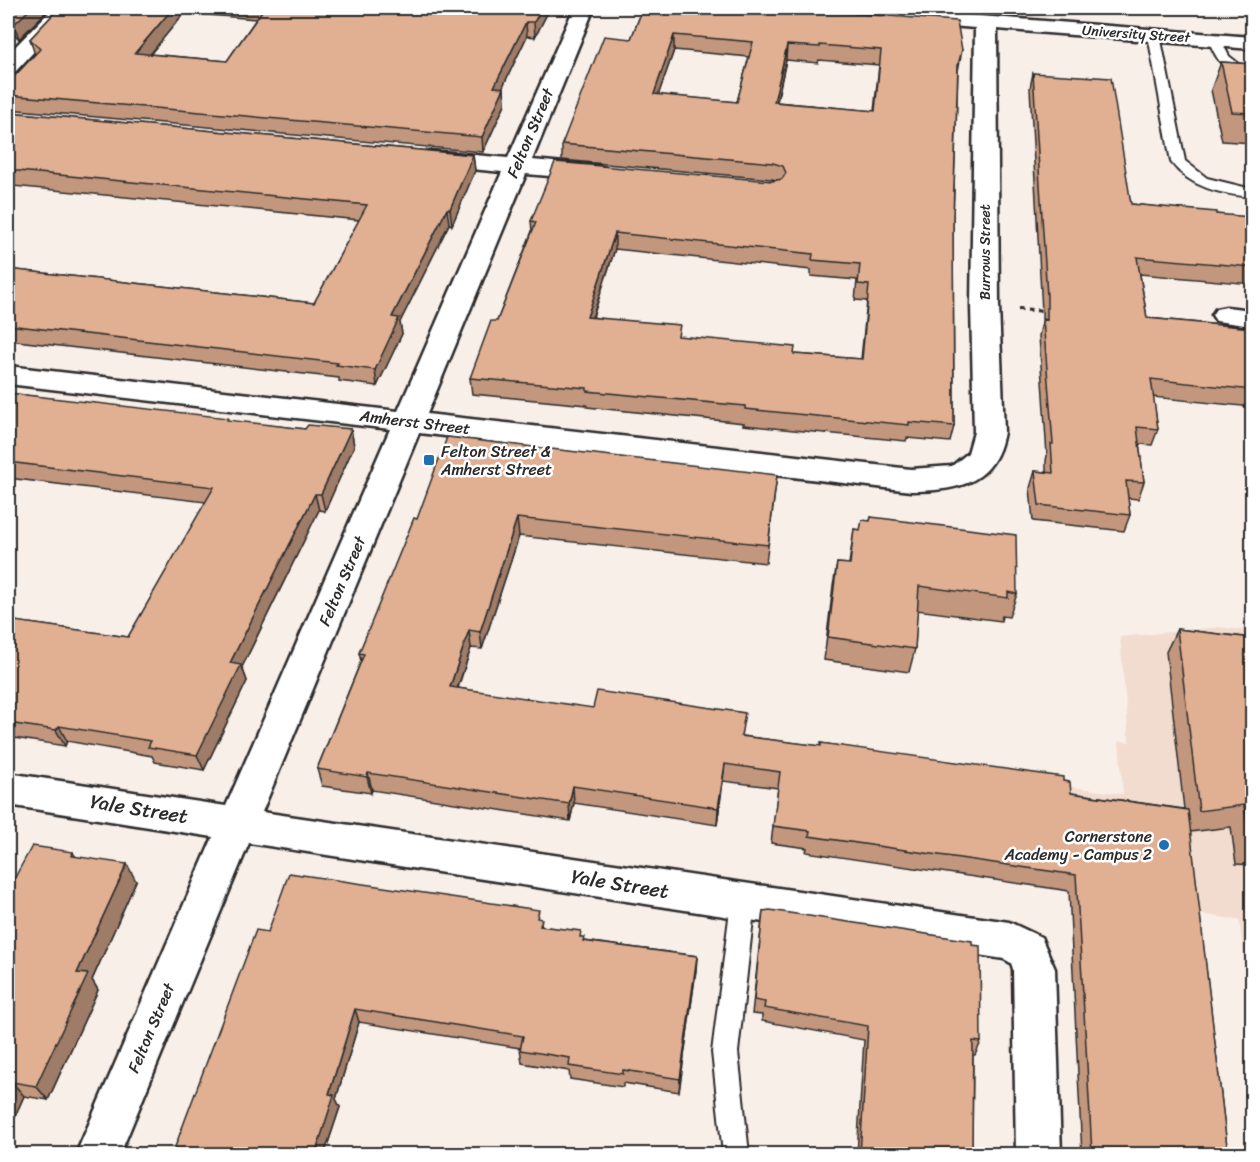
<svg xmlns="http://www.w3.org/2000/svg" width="1260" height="1162" viewBox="0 0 1260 1162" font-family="Sriracha,sans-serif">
<rect width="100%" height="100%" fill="#f9efe9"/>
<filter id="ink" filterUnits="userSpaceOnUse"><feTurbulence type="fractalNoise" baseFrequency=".0167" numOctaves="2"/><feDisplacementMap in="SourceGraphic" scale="12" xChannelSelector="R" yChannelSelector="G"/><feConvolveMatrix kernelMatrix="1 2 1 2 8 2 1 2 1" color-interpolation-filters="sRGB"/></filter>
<g filter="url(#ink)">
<!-- built -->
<path fill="#f2dccf" d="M1219,627L1252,631V1013L1239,920L1078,895L1072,787L1123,794L1119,741L1129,742L1120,637Z"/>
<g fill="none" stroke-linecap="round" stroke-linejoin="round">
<defs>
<path id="service" d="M1154,31L1160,35L1185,161L1207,178L1252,189V197C1222,194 1190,188 1171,162L1148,35Z
M1215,36L1219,37L1229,56L1252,74V83C1231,79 1215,60 1209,40Z
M743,891L751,894L755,902L738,1052L749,1154H723L712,1052L731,902L735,894Z"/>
<path id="minor" d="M53,8H74L16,71L8,72V54Z
M574,8H594L532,160L597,166L606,168L609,173L606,178L597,180L526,174L427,414L911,469L952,466L968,453L974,432L971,306L975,28L804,14L797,12L794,8H877L1252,37V49L997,29L999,306L1004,432C995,484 957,491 911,491L419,433L262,812L1009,922L1041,937L1055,969L1061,1154H1016L1013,969L1011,963L1004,959L249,843L120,1154H76L213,837L8,805V773L226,806L390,429L8,384V366L398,411L502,172L430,165L422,163L418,158L422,153L430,151L508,158Z
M1226,307L1252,310V326L1216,321L1212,315L1216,309Z"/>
</defs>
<!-- service casing -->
<use href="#service" stroke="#2b2b2b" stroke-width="4"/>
<!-- minor casing -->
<use href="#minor" stroke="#2b2b2b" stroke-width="5"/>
<!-- path -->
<path stroke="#2b2b2b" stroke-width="4" stroke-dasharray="4.5 4.5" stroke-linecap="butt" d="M1018,309L1047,311"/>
<!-- service -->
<use href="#service" fill="#fff" fill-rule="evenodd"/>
<!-- minor -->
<use href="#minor" fill="#fff" fill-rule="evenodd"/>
</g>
<!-- wall -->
<path fill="#c2977e" stroke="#2b2b2b" stroke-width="1.5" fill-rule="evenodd" d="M8,8H50L19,39L8,28Z
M59,8H550L535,37L527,36L502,88H504L505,104L483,152L8,109V83L35,55L30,39ZM184,13L256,19L227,61L150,54Z
M643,8L962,50L958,71L953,217L954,426L950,442L907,438L906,441L743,425L744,423L587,407V405L472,394L470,378L497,321L532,231L531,221L777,180L771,179L562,160V144L631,39ZM674,50L749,57L737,102L658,95ZM786,60L818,63L819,60L879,65L874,111L777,102ZM615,249L811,270V276L857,280L855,300L867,301L861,359L794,354L680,337L593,317Z
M1221,62L1252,64V143L1222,141L1211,90Z
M1033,73L1131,204L1216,214L1252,221V284L1140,274L1147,318L1252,328V407L1153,397L1158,429L1152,445L1139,444L1144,482L1138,499L1128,498L1130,515L1124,531L1033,521L1030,488L1035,471L1046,472V461L1047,455L1039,336L1042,322V312L1030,88Z
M8,112L473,155L475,171L452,225L449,224L400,322L402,334L377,386L339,381V378L8,340V269L314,303L359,220L13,186L8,193Z
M8,393L229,421L305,429H351L354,446L325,511L319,510L242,667L247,681L204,770L155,762L152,756L67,741L65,746L8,737V620L128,637L206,502L8,478Z
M777,475L766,563L519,536L482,649L471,648L458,688L742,736L820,746L821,743L1063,781L1071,793L1184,809L1166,652L1177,629L1252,638V865L1236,864L1231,827L1190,832L1228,1155H1082L1069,891L806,852L807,848L771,843L778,788L723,781L717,825L574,803L570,821L372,790L371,793L322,786L317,769L361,661L359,653L417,519Z
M871,517L1017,594L1009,617L1002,616L1001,621L917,610L915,649L909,672L824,660L833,586L837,563L849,564L854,529L860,530L870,521Z
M73,852L75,856L136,881L92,980L98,990L48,1100L24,1096L8,1132V880L13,881Z
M763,911L981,1042L975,1055H973L972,1148L979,1155H857L864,1040L762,1021V1015L752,1014Z
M540,919L542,926L581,937L584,941L697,956L696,970L679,1092L623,1083V1087L570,1079L569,1071L522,1063L520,1048L359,1022L336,1099L340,1107L324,1155H172L268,932Z"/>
<!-- shaded-wall -->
<path fill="#9e7b67" stroke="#2b2b2b" stroke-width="1.5" d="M31,8H50L19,39L14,24Z
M173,8H183L184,13L139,68L135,53Z
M542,8H550L535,37L534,22Z
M526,22L527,36L495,103L494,87Z
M674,35V50L653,110L654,94Z
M787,45L786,60L773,118L774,102Z
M504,88L505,104L483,152L482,137Z
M473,155L475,171L452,225L450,209Z
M8,170L13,186L8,193Z
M447,209L449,224L400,322L402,334L377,386L375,370L392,317Z
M615,233V249L587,333V317Z
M351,429L354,446L325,511L321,494Z
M315,494L319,510L242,667L247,681L204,770L197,755L230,663Z
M517,518L519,536L482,649L480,632Z
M469,630L471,648L452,704L450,687Z
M59,726L67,741L65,746L56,730Z
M725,764L723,781L717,825L718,808Z
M368,773L372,790L371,793L367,777Z
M573,786L574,803L570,821L569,804Z
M127,864L136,881L92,980L98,990L48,1100L36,1086L77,973Z
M697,956L696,970L679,1092L680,1079Z
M355,1009L359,1022L336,1099L340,1107L324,1155H315L329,1094Z
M12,1082L24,1096L8,1132V1091Z"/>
<!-- building -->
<path fill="#e1b093" stroke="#2b2b2b" stroke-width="1.5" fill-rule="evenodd" d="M8,8H31L14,24L8,18Z
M59,8H173L135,53L227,61L264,8H542L534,22H526L494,87L504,88L482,137L8,95V83L40,49L30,39Z
M643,8H777L957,21L962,50L958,65L953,217L954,426L909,422V425L745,409V406L587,391V388L470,378L491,321H497L536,222L531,221L555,162L772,181L782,179L786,173L783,166L773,163L562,144L604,36L631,39ZM674,35L753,42L737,102L654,94ZM787,45L820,47V45L881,50L875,111L774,102ZM615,233L813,254L812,260L860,264L858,284L869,285L862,359L794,354L795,347L678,336L680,325L587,317Z
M1221,62L1252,64V113L1232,112Z
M1033,73L1111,78L1131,204L1216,212V214L1251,217L1252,221V267L1137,257L1147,318L1252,328V390L1151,379L1158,429L1137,427L1144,482L1126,481L1130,515L1039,505L1035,471L1053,473L1051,444H1053L1043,319L1047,320V296Z
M8,112L473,155L450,209H447L392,317L399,318L375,370L336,365L338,363L8,325V269L314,303L367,205L8,170Z
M8,393L228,418L227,420L305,429L308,425L351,429L321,494H315L230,663L241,665L197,755L148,747L151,741L59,726L56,730L8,723V620L128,637L214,487L8,462Z
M447,437L777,475L768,545L517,518L480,632L469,630L450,687L593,708L597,691L745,713L741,736L821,746V743L1063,777V781L1070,782L1071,793L1188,810L1228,1155H1092L1090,1116L1076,875L809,836L810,831L773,826L780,772L725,764L718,808L573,786L569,804L368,773L367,777L317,769L364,654L359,653L414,518L417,519Z
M871,517L1016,535L1017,594L1008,592V598L919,586L915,649L828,637L837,563L850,564L854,529L860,530L862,520L870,521Z
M1177,629L1252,638V842H1250L1244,805L1199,811Z
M32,846L73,852L72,856L127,864L77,973L88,974L36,1086L12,1082L8,1091V880L13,881Z
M289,873L539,910L537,918L542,919L540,926L581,931L580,937H584L583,941L697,956L680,1079L623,1070V1074L569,1066L570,1058L520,1050L523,1036L355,1009L329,1094L334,1095L315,1155H172L256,930L268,932Z
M770,910L972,941V945L980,946L981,1042L973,1041L972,1148L979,1149V1155H860L868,1026L764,1008L765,1002L754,1000L763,911Z"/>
</g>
<!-- markers -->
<g fill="#1f6fb2" stroke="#fff" stroke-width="2">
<rect x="423" y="454" width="12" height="12" rx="3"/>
<circle cx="1164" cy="845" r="6"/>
</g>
<g text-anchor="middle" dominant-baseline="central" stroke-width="5" stroke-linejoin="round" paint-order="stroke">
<!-- far-street labels -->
<g font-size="14" fill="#2b2b2b" stroke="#fff">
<text transform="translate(1136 34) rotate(4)">University Street</text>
<text transform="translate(985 252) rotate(-90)">Burrows Street</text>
</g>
<!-- street labels -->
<g font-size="16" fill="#2b2b2b" stroke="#fff">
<text transform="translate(530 133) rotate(-67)">Felton Street</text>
<text transform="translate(415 422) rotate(7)">Amherst Street</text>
<text transform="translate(342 581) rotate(-67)">Felton Street</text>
<text transform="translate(151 1028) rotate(-67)">Felton Street</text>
</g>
<!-- poi labels -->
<g font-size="16" fill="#2b2b2b" stroke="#fff" text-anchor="start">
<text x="441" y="451">Felton Street &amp;<tspan x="441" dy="18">Amherst Street</tspan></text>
<text x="1152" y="836" text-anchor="end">Cornerstone<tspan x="1152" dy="18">Academy - Campus 2</tspan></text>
</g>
<!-- near-street labels -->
<g font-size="20" fill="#2b2b2b" stroke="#fff">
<text transform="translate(139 809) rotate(9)">Yale Street</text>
<text transform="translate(620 884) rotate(9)">Yale Street</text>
</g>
</g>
<!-- margin -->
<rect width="1260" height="1162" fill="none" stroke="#fff" stroke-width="30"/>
<rect x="15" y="15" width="1230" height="1132" fill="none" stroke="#2b2b2b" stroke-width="2" filter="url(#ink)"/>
</svg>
